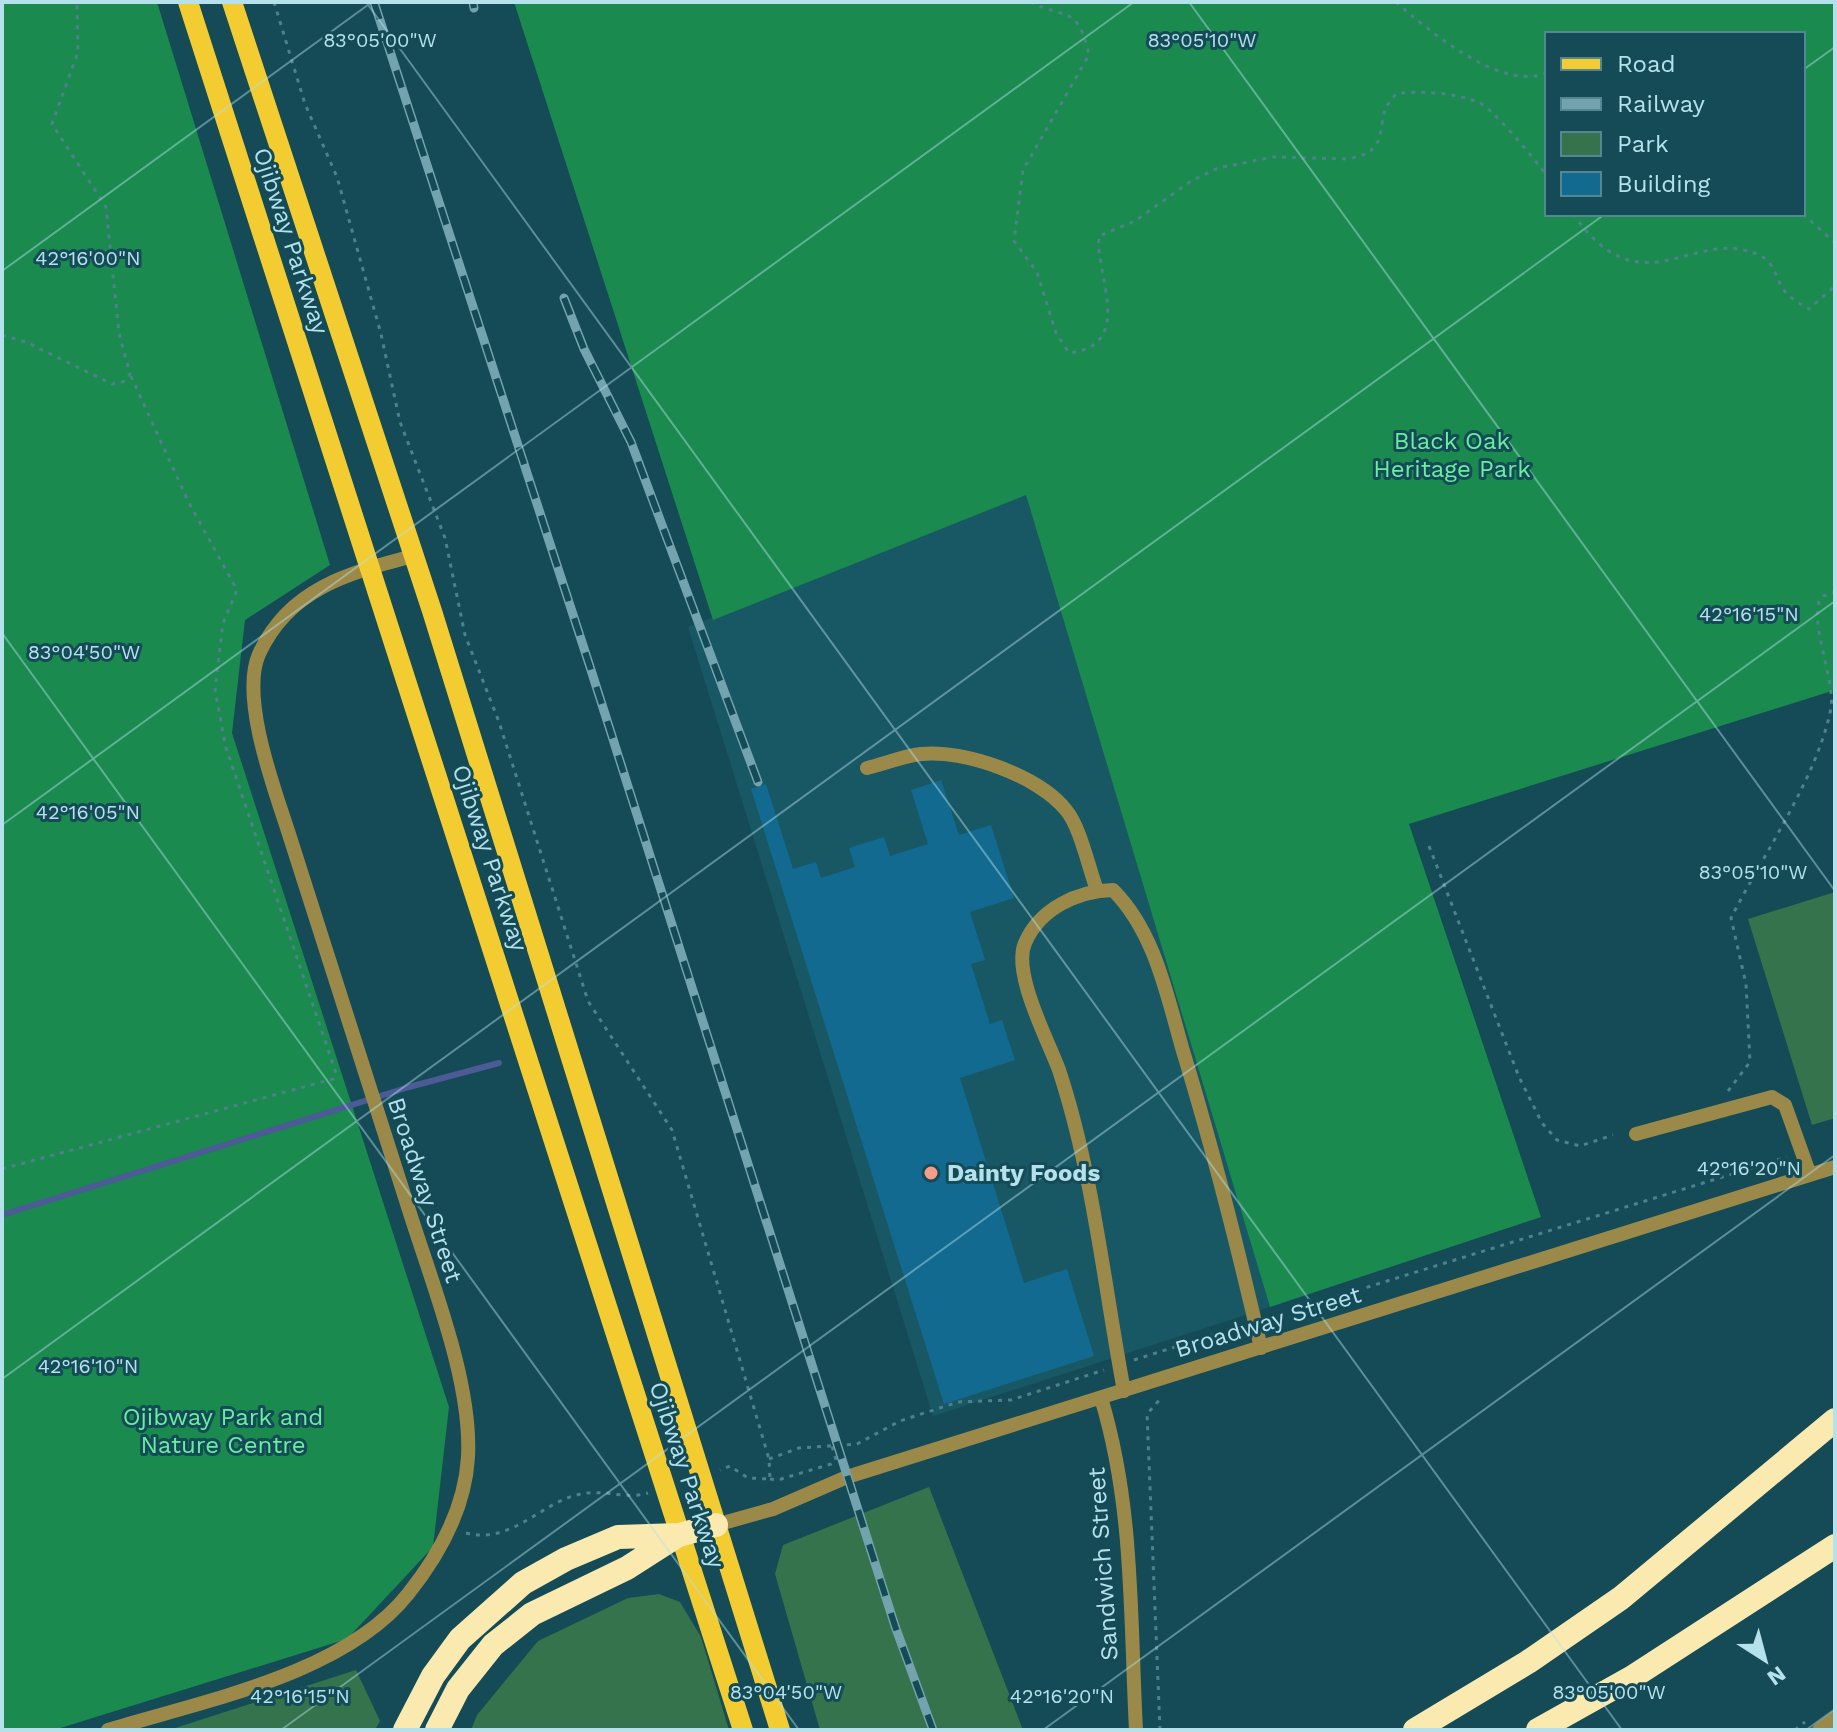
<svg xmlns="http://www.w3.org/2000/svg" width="1837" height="1732" viewBox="0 0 1837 1732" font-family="'Work Sans',sans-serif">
<rect width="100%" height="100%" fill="#144b56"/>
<!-- built -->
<path fill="#185864" d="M1026,494L1270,1307L933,1416L688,627Z"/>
<!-- green -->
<path fill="#35734c" d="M1835,892V1118L1812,1125L1748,919Z
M929,1487L1023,1730H820L775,1574L783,1545Z
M659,1594L680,1602L701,1637L729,1730H471L477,1715L538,1641L628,1598Z
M356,1670L380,1721L375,1730H169Z"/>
<!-- forest -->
<path fill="#1a8a4f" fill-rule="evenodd" d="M2,2H157L330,565L245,620L232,733L449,1407L433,1547L347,1639L54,1730H2Z
M514,2H1835V690L1409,824L1541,1217L1270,1307L1026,495L713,620ZM1547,34H1803V214H1547Z"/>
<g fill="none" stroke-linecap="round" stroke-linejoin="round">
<!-- stream -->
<path stroke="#4c5b95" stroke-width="6" d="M2,1215L409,1087L499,1063"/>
</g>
<!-- building -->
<path fill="#126a90" d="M941,780L959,835L991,825L1014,898L970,912L985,960L971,964L990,1024L1002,1020L1015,1060L960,1078L1024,1283L1067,1269L1094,1356L944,1404L751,789L766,784L793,869L816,862L821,878L855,867L849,848L884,837L890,856L928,844L911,790Z"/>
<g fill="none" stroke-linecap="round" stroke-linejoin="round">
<!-- path -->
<path stroke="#4e818c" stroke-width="3" stroke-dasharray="4 6" stroke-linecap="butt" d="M274,2L305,104L337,177L381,334L400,422L445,538L465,635L499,722L588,1001L672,1130L769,1459L770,1479L748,1478L730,1466L720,1470
M1030,2C1069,20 1078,6 1089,55L1023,170L1014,241L1037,272L1056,333L1069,353C1136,345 1095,276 1099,236L1135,221L1191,181L1218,168L1274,157L1349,159L1369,153L1379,140L1385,108L1396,94C1419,90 1455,93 1478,102C1492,107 1537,162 1547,176
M1396,2C1429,31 1501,92 1547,73
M1573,214C1643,313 1692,225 1759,255C1775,262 1775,278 1784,290C1789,298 1801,304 1809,309L1835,286
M1803,214L1835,243
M2,335L26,342L112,384L123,382L130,374L119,333L106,207L52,124L78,52L77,2
M1429,846L1519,1077L1542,1123L1557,1140L1580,1146L1613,1135
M1728,1091L1750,1062L1746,984L1731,918C1763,855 1818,776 1831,708C1836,681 1805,612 1823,596L1835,592
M2,1169L333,1079L336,1073L226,748L215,690L223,623L237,590L188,501L130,374
M1271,1317L1787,1157
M1134,1360L1241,1326
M769,1459L799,1448L857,1444L900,1421L958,1402L1011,1400L1104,1370
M770,1479L778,1480L831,1464L836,1460L832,1446
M466,1533C512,1545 542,1501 581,1494C604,1489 626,1500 648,1493
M1160,1730L1147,1414L1162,1397
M1795,1730L1805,1722"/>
<!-- minor -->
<path stroke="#9b8949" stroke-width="14" d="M867,768C884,764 903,756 921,754C964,749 1039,776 1066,810C1080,826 1089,869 1097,890
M1636,1134L1772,1097L1785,1105L1810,1175
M1124,1391C1104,1284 1093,1173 1059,1070C1048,1040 1012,973 1025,943C1040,908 1078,891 1113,890C1155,932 1167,996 1183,1051C1213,1149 1238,1248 1261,1348
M1101,1398C1134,1506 1130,1617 1136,1730
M716,1525L773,1509L847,1477L1835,1167
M108,1730C202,1701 345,1674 408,1594C440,1554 465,1509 468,1457C472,1381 431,1281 408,1207C368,1082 328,957 288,831C274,788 240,697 259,654C289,588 349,573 413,556
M1819,1730L1835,1718"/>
<!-- major -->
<path stroke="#f2cc31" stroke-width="20" d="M188,2L743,1730
M232,2L432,611L780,1730"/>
<!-- highway -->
<path stroke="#fbeab0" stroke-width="24" d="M405,1730L433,1676L460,1639L523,1583L566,1559L618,1537L679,1535L716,1525
M437,1730L458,1689L493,1645L532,1614L627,1568L677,1536
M1415,1730L1528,1662L1621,1598L1835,1420
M1538,1730L1631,1678L1835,1546"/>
<defs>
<path id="rail" d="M374,2L591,670L895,1626L933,1730
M473,2L474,8
M564,298L584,349L631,442L758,782"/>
</defs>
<!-- rail casing -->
<use href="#rail" stroke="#72a3ae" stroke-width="9"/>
<!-- rail -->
<use href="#rail" stroke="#144b56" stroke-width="6" stroke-dasharray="18" stroke-linecap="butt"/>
</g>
<!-- ticks -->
<path fill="none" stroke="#b4e1ec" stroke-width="2" stroke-opacity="0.45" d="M366,2L1622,1730M1189,2L1835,891M1803,70L1835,47M2,271L372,2M2,633L799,1730M2,825L1134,2M2,1379L1605,214M281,1730L1835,601M1043,1730L1835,1155M1806,1730L1835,1709"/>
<!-- markers -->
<circle fill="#f49e89" stroke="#144b56" stroke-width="3" cx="931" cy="1173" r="8"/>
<g text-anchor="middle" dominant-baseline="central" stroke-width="6" stroke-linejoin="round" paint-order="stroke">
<!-- street labels -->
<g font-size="24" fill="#b4e1ec" stroke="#144b56">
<text transform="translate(291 241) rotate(72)">Ojibway Parkway</text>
<text transform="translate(490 858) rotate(72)">Ojibway Parkway</text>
<text transform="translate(425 1190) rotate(72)">Broadway Street</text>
<text transform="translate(1268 1322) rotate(-17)">Broadway Street</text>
<text transform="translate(687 1475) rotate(72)">Ojibway Parkway</text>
<text transform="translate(1103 1564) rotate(-94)">Sandwich Street</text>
</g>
<!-- park labels -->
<g font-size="24" fill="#6aed9d" stroke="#144b56">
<text x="1452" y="441">Black Oak<tspan x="1452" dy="28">Heritage Park</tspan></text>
<text x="223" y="1417">Ojibway Park and<tspan x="223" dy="28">Nature Centre</tspan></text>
</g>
<!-- poi labels -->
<g font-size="24" font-weight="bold" fill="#b4e1ec" stroke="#144b56" text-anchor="start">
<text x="947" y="1173">Dainty Foods</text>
</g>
</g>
<g font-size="20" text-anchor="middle" fill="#b4e1ec" stroke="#144b56" stroke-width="6" stroke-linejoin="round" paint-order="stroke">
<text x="380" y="47">83°05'00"W</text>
<text x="1202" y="47">83°05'10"W</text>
<text x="88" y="265">42°16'00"N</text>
<text x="1749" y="621">42°16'15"N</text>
<text x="84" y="659">83°04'50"W</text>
<text x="88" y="819">42°16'05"N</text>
<text x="1753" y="879">83°05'10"W</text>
<text x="1749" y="1175">42°16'20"N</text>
<text x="88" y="1373">42°16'10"N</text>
<text x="786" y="1699">83°04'50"W</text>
<text x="1609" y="1699">83°05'00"W</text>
<text x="300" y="1703">42°16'15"N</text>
<text x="1062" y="1703">42°16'20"N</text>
</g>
<!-- border -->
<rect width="1837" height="1732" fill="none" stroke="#b4e1ec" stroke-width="8"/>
<!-- legend -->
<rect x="1545" y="32" width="260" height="184" fill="#144b56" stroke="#548792" stroke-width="2"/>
<rect x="1561" y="58" width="40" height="12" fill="#f2cc31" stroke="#548792" stroke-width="2"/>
<text x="1617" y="72" font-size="24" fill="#b4e1ec">Road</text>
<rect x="1561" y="98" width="40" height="12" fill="#72a3ae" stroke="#548792" stroke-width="2"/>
<text x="1617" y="112" font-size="24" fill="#b4e1ec">Railway</text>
<rect x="1561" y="132" width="40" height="24" fill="#35734c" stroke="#548792" stroke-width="2"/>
<text x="1617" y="152" font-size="24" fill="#b4e1ec">Park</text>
<rect x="1561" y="172" width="40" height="24" fill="#126a90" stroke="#548792" stroke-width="2"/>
<text x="1617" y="192" font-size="24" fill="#b4e1ec">Building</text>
<!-- north arrow -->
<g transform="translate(1765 1660) rotate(144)" stroke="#144b56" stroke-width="6" paint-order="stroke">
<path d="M0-6L14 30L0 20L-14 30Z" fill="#b4e1ec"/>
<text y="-12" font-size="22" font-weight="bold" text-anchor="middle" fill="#b4e1ec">N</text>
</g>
</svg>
